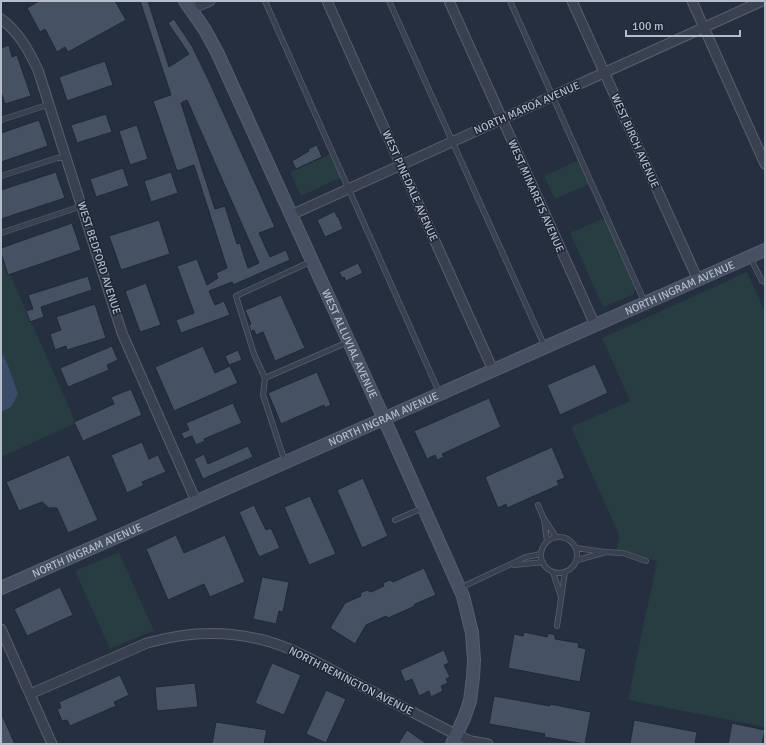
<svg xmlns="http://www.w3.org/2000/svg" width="766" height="745" viewBox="0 0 766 745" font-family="Signika,sans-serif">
<rect width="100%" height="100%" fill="#252f40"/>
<!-- green -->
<path fill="#273d41" d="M331,154L342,177L301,196L290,172Z
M579,160L589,184L555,199L544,176Z
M605,218L637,290L634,291V294L603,307L570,233Z
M1,254L76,423L1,457Z
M747,272L765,312V727L628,700L657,561L616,553L619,535L571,427L630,401L602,338Z
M119,552L154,631L140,636L110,649L75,571Z"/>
<!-- water -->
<path fill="#3a4c69" d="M1,351L9,368L18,394L11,407L1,412Z"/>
<!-- building -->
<path fill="#465164" stroke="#202837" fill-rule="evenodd" d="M39,1H115L126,20L68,52L65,47L57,52L45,29L40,32L27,8Z
M140,1H148L169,67L189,54L168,23L174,19L192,46L209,81L275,227L259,233L270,257L286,250L290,260L233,285L232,282L209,291L215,305L224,301L230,315L181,333L176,320L194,313L177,266L197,259L207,285L218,278L216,273L227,268L194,165L177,171L153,101L171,95ZM187,100L259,263L248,268L240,243L237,244L225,206L215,209L181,103Z
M9,45L12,57L17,55L31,96L5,104L1,92V48Z
M105,61L113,85L67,101L59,77Z
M106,114L112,132L77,143L71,125Z
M39,120L48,146L1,162V133Z
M137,125L148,159L130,165L119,131Z
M317,145L322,157L296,169L292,161L309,151L308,149Z
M123,168L129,186L96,197L90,179Z
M56,172L65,198L1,219V190Z
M171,172L178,193L151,202L144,181Z
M335,211L337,217L338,216L343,229L325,237L317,220Z
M159,220L170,254L121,270L109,236Z
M72,223L81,250L8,275L1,253V248Z
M358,263L363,273L346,281L344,277L342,278L339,272Z
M88,276L92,290L41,307L44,317L30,322L26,311L33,309L28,295Z
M146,283L161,325L140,332L125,291Z
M281,295L305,348L275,361L263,332L256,335L254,330L251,332L249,325L251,324L245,310Z
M95,304L106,338L67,350L66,346L55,350L50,334L61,330L56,317Z
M112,346L118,360L107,365L109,370L68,387L60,368Z
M203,346L215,373L230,366L238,383L174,411L155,367Z
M238,350L242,360L229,365L225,356Z
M595,364L608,393L560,415L547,385Z
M317,372L331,405L325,408L324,405L281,424L268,393Z
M131,389L142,415L83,441L74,422L114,404L111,397Z
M489,398L501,427L442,454L444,457L437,460L435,455L427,459L414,431Z
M233,403L242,423L204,439L205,441L196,445L192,436L184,439L181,433L189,430L186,423Z
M142,442L149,459L158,455L166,472L142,482L144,485L127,493L111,455Z
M248,446L253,457L203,479L194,459L204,454L208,464Z
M552,447L565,478L557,481L559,485L507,508L506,504L498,508L485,477Z
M69,455L98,520L68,533L57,508H49L42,502L19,511L6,482Z
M363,478L388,536L362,548L337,490Z
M310,496L336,554L309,565L284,507Z
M254,505L266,530L271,528L280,548L259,557L239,512Z
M176,535L184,553L225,535L245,582L210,597L204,584L168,600L146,549Z
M424,568L436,595L415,604L413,607L388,618L386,616L366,625L355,644L330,628L345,603L361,596L360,593L367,590L371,592L384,586L383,583L390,580L393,582Z
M262,577L289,582L283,612L279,611L276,624L253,619Z
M60,587L73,615L27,636L14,609Z
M524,632L547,637L548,633L555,635V639L579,643L578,647L586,649L580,682L508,668L514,634L523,636Z
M444,650L449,663L444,665L450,677L446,679L448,683L441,686L443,691L431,697L429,691L419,696L412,679L405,682L400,670Z
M272,663L301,675L284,715L255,703Z
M120,675L129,695L114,702L116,706L70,726L67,720L62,721L57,709L61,708L59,702Z
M195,683L198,707L157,711L155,687Z
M326,690L346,699L326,743L306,734Z
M494,696L550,706V704L591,712L585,744L544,737L545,734L489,724Z
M1,713L15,744H1Z
M634,720L697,732L695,744H630Z
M216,722L267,730L264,744H212Z
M732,723L765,730L762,744H728Z
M407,730L427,744H398Z"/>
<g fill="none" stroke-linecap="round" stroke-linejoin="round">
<defs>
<path id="lane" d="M265,1L439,392
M389,1L545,347
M510,1L645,303
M1,120L50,104
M1,176L57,158H67
M1,233L82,206
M750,257L762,281L765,282
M265,378L348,342
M285,462L263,395L265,378L254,354L236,296L312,261
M538,505L543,517L556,537
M544,519L547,541
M395,520L423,508
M541 555a18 18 0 1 1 36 0a18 18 0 1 1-36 0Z
M576,548L604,552L623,553L646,561
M577,560L603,553
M514,565L543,562
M553,572L561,597
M460,588L526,557L541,554
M557,626L565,572"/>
<path id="street" d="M327,1L493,370
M449,1L595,325
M572,1L698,280
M692,1L765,164
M191,9L210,1
M1,19C19,32 29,51 38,70L122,333L196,501
M291,215L762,1
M1,629L52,744
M30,694L147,643C196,629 245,630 292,650C313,659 332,670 352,681C387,699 422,717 457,735L471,741L488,744"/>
<g id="secondary">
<path id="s1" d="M185,1L205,30L217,52L390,432L463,596L472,633L474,660L473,677L470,701L464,718L452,744"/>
<path id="s2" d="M1,588L765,250"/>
</g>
</defs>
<!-- lane casing -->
<use href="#lane" stroke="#575f6d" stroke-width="6"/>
<!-- street casing -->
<use href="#street" stroke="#575f6d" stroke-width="11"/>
<!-- secondary casing -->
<use href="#secondary" stroke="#575f6d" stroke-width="14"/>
<!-- lane -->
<use href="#lane" stroke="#394150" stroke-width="4.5"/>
<!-- street -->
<use href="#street" stroke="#394150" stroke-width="9"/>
<!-- secondary -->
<use href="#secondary" stroke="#475063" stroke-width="12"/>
</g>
<g text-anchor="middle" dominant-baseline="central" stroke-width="3" stroke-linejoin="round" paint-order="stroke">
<!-- street labels -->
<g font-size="11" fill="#b5bdca" stroke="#1e2635">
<text transform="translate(527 108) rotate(-24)">NORTH MAROA AVENUE</text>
<text transform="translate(635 141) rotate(66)">WEST BIRCH AVENUE</text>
<text transform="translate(410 186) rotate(66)">WEST PINEDALE AVENUE</text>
<text transform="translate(536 196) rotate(66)">WEST MINARETS AVENUE</text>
<text transform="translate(99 258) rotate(72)">WEST BEDFORD AVENUE</text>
<text stroke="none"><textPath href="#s2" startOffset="742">NORTH INGRAM AVENUE</textPath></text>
<text stroke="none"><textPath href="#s1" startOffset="381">WEST ALLUVIAL AVENUE</textPath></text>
<text stroke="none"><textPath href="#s2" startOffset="418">NORTH INGRAM AVENUE</textPath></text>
<text stroke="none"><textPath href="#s2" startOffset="94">NORTH INGRAM AVENUE</textPath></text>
<text transform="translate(351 681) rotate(27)">NORTH REMINGTON AVENUE</text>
</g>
</g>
<!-- border -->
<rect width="766" height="745" fill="none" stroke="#b5bdca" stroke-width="4"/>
<!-- scale -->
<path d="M626 30v6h114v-6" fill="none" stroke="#b5bdca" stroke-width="2"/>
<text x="632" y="30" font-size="12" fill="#b5bdca" stroke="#1e2635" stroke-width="3" paint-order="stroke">100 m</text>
</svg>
